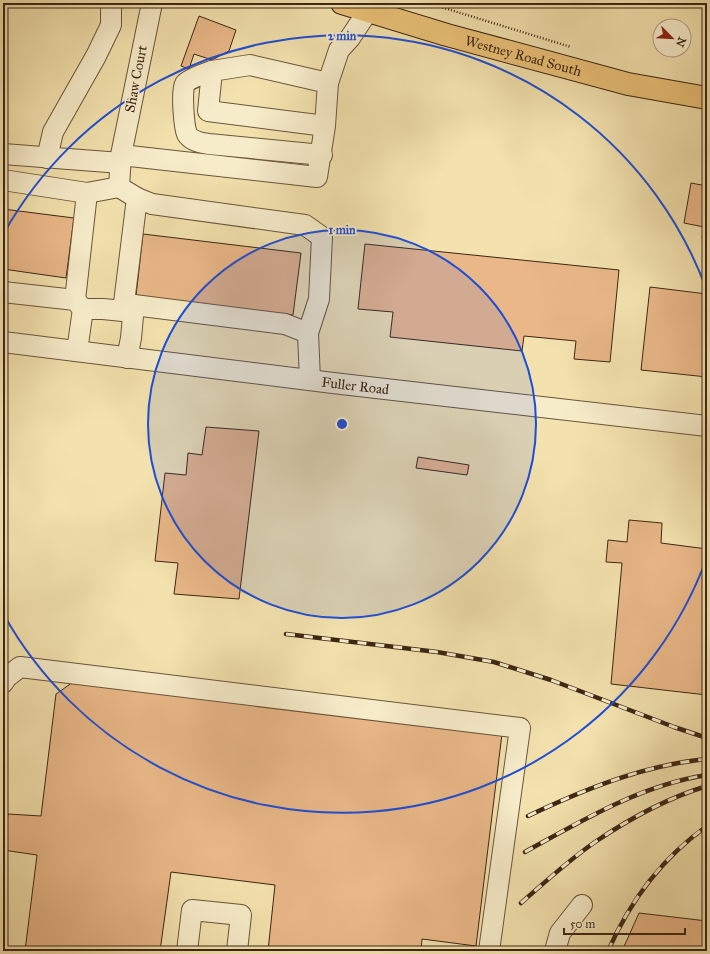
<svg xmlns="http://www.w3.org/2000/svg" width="710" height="954" viewBox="0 0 710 954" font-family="'IM FELL Great Primer',serif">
<rect width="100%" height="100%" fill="#f3e2ae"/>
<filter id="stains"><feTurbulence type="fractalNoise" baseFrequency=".005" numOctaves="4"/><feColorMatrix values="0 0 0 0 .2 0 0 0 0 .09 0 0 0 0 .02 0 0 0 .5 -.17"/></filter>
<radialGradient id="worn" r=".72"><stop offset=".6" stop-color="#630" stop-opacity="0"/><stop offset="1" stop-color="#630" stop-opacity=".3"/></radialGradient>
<!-- building -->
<path fill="#eab888" stroke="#3c2615" d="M199,16L236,30L229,51L212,60L194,54L189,69L181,66Z
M691,183L707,186V239L702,238L704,227L684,223Z
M3,209L74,218L66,278L3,269Z
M143,234L301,253L293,315L136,296Z
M365,244L619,270L610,362L574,359L576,341L524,336L522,351L390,337L393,312L358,309Z
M650,287L707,294V377L641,370Z
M206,427L259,431L239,599L174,594L178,563L155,561L165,473L186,475L188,453L202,455Z
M418,457L469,465L467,475L416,468Z
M629,520L662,523L661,543L707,549V695L611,684L622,563L606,562L608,540L627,542Z
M76,680L502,734L476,946L422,939L421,951H268L275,885L171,872L160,951H25L37,855L3,850L8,814L41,816L56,694Z
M639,913L707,921V951H622Z"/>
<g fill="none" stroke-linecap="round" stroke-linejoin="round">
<defs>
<g id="minor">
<path d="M152,3L121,155L119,187L137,198L152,204L305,225L322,237L319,299L308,333"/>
<path d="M212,71C206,73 188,79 185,84C181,91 184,127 187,134C191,141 201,143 209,144L322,155"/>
<path d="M328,83L339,50L350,38L368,11"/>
<path d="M3,154L121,163"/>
<path d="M121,155L317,177L325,126L328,83L250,65L212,71L208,111L325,126"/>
<path d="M47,158L53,132L96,56L111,25V3"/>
<path d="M3,180L87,193L119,187"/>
<path d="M3,292L75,300L83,309"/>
<path d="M75,300L87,193"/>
<path d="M123,311L137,198"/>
<path id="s1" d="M3,342L333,383L707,426"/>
<path d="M77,351L83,309H103L123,311L134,305"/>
<path d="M127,358L131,338L134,305L285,324L308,333L310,380"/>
<path d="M3,683L7,677L20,667L520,728L489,951"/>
<path d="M187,951L192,910L241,915L237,951"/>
<path d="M555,951L560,933L582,905"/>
</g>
<g id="major">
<path id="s2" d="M342,3L447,35L628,84L707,98"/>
</g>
</defs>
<!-- minor casing -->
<use href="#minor" stroke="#6a553b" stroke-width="22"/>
<!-- major casing -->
<use href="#major" stroke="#3c2615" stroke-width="24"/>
<!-- path -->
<path stroke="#3c2615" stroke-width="2.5" stroke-dasharray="1 2" stroke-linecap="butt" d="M428,3L571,47"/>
<!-- minor -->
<use href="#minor" stroke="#f7ecca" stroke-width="20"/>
<!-- major -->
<use href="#major" stroke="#eac177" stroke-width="22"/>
<defs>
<path id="rail" d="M286,634L437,652L494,662L551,680L674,727L707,738
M528,816C585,789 644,765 707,759
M525,852C583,820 641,785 707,775
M521,903C545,882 569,860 595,842C629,819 667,798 707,786
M608,951C630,901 662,858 707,826"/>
</defs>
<!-- rail casing -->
<use href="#rail" stroke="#3c2615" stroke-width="4.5"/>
<!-- rail -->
<use href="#rail" stroke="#f7ecca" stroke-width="3" stroke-dasharray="9" stroke-linecap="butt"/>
</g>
<!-- distance rings -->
<circle cx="342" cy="424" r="194" fill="#1d4ed8" fill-opacity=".12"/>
<g fill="none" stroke="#1d4ed8" stroke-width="2">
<circle cx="342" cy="424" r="194"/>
<path d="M707 557A388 388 0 0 1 4 615M4 233A388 388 0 0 1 707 291"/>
</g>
<g text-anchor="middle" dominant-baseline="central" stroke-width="3.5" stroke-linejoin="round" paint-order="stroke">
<!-- street labels -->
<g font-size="14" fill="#3c2615" stroke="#f7ecca">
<text stroke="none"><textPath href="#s2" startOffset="189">Westney Road South</textPath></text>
<text transform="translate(136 79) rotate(-79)">Shaw Court</text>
<text stroke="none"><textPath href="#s1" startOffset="355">Fuller Road</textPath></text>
</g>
</g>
<circle cx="342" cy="424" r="6" fill="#1d4ed8" stroke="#f7ecca" stroke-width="2"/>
<g font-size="12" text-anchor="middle" font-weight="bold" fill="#1d4ed8" stroke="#f7ecca" stroke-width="3.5" stroke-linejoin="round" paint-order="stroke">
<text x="342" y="40">2 min</text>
<text x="342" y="234">1 min</text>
</g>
<!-- margin -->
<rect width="710" height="954" fill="none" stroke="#f3e2ae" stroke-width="16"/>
<rect x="4" y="4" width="702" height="946" fill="none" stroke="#3c2615" stroke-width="2"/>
<rect x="8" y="8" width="694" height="938" fill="none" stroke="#3c2615"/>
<!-- north arrow -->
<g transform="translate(672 38) rotate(114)"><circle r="19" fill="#f7ecca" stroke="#ac9d82"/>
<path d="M0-3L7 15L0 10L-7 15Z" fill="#8f2418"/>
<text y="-6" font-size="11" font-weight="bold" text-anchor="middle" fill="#3c2615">N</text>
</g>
<!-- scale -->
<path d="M564 928v6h121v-6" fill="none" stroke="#3c2615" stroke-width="2"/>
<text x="570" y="928" font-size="12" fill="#3c2615" stroke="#f7ecca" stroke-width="3" paint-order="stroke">50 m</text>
<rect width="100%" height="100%" filter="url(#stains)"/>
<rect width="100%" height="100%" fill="url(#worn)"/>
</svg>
